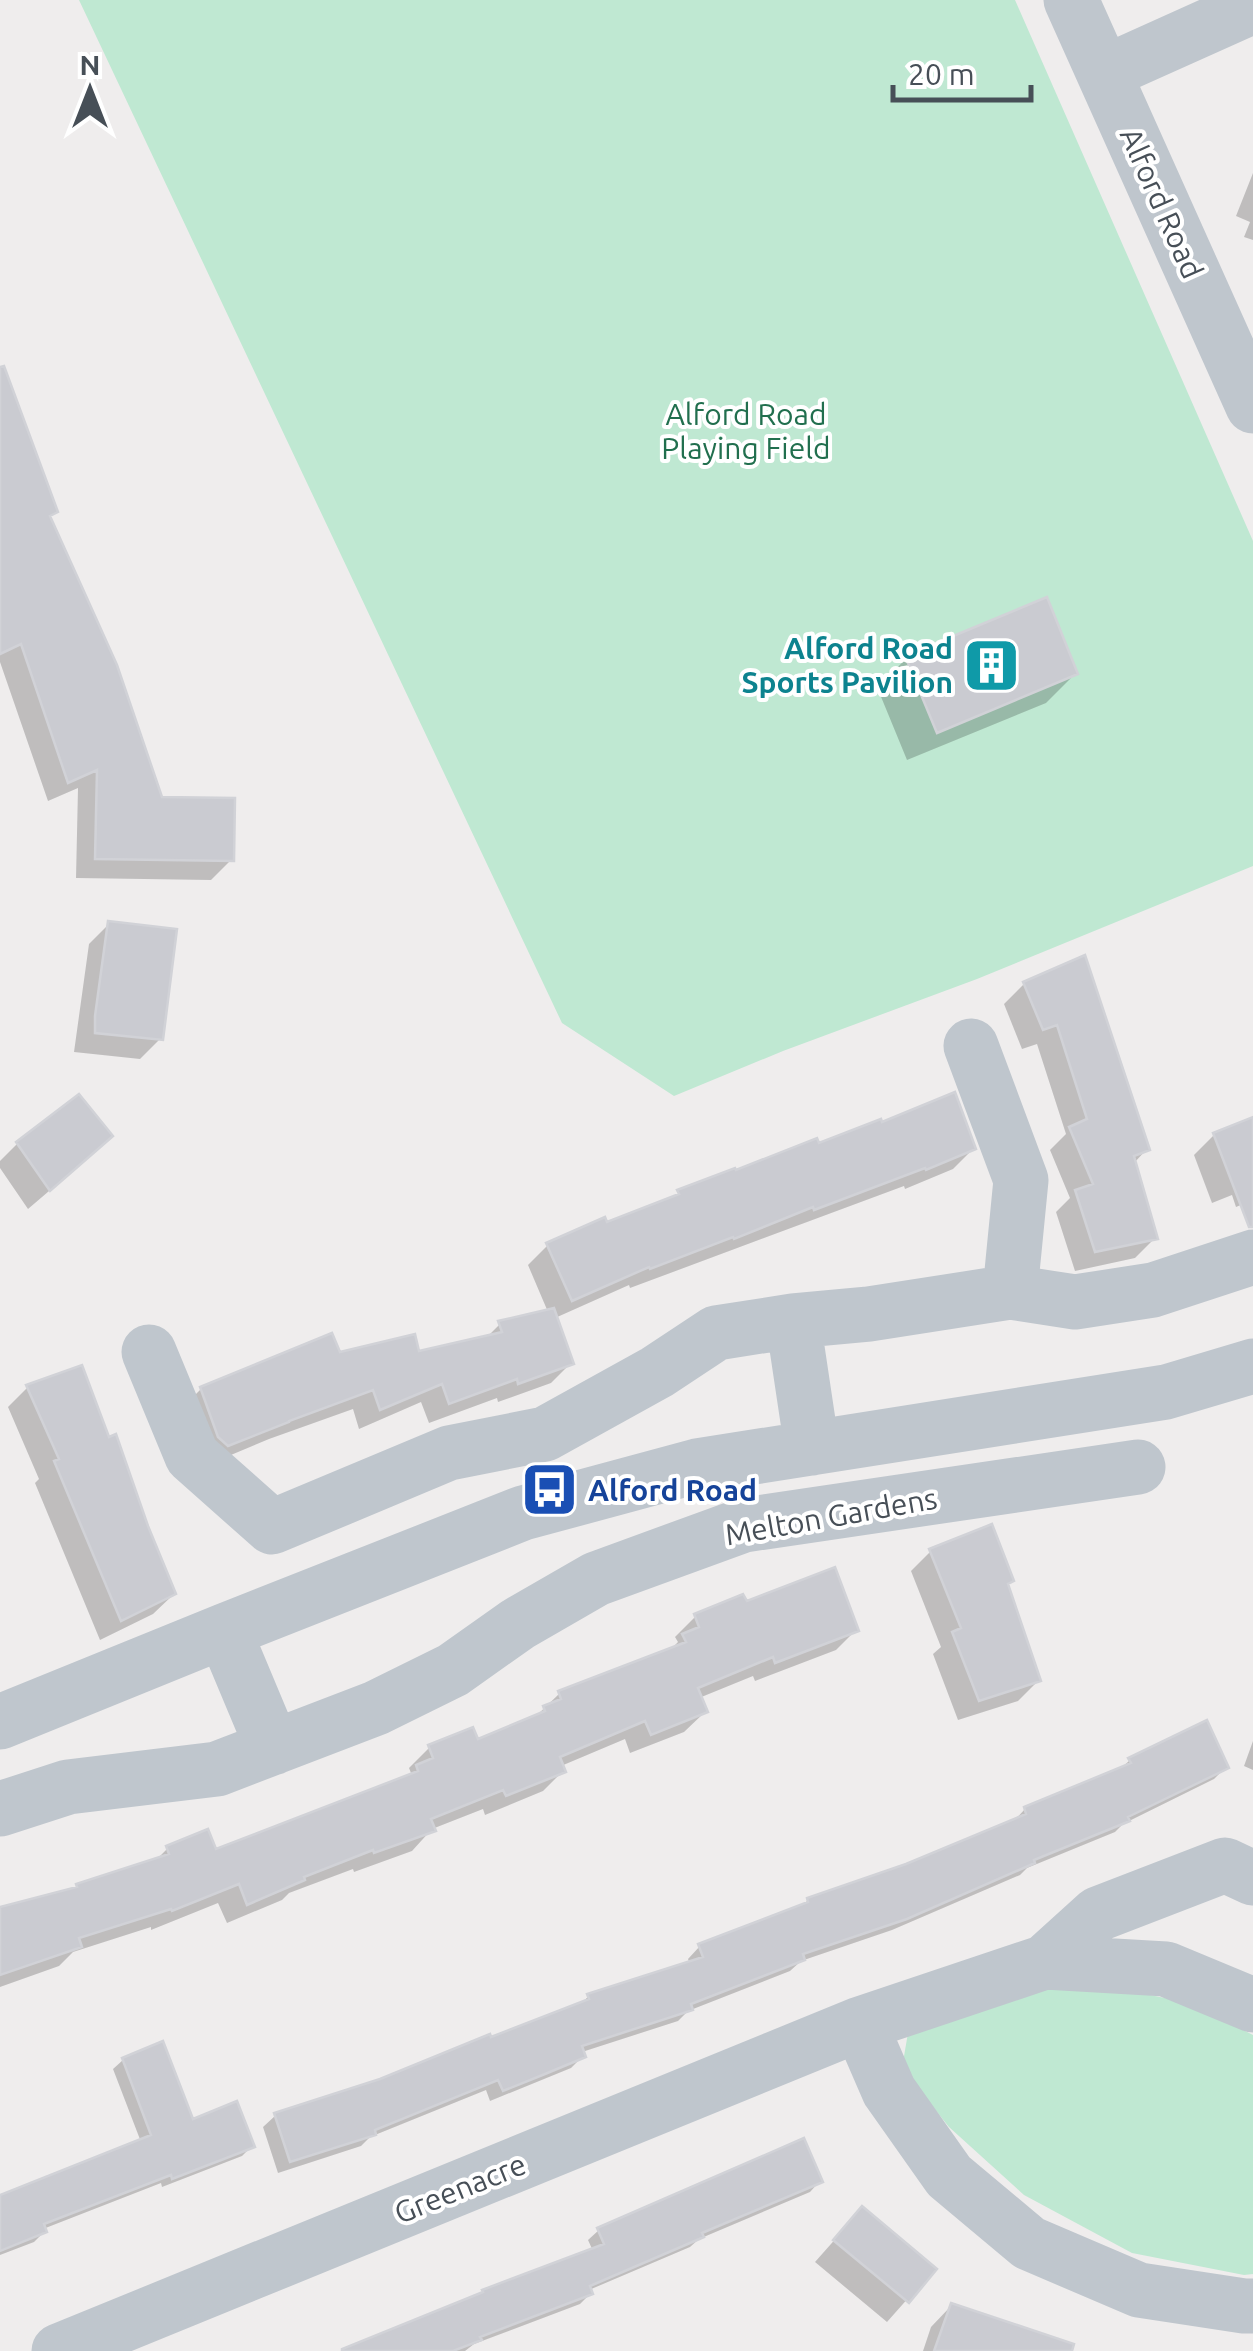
<svg xmlns="http://www.w3.org/2000/svg" width="1253" height="2351" viewBox="0 0 1253 2351" font-family="Ubuntu,sans-serif">
<rect width="100%" height="100%" fill="#efeded"/>
<!-- green -->
<path fill="#bfe8d2" d="M79,0H1015L1253,541V866L977,979L783,1051L674,1096L562,1023Z
M1035,1987H1110L1190,2003L1253,2035V2274L1244,2275L1132,2253L1024,2195L949,2127L902,2068L909,2027Z"/>
<!-- shadow -->
<path fill="#0003" d="M1253,173V240L1244,237L1250,222L1236,216Z
M0,433L55,512L48,518L160,800L231,860L211,880L76,878L78,788L48,801L0,662Z
M907,658L1076,673L1046,703L907,760L877,687Z
M109,924L160,1039L140,1059L74,1052L89,944Z
M1083,958L1147,1149L1134,1163L1155,1238L1135,1258L1075,1271L1056,1212L1070,1198L1050,1150L1066,1134L1037,1044L1022,1049L1004,1004L1024,984Z
M1253,1120V1200L1236,1207L1232,1195L1212,1203L1194,1155L1214,1135Z
M17,1144L83,1162L28,1209L0,1168V1161Z
M818,1146L973,1149L953,1169L905,1189L904,1186L630,1288L629,1285L555,1318L571,1363L551,1383L498,1402L497,1398L429,1423L421,1402L359,1429L353,1409L269,1439L207,1465L181,1409L201,1389L339,1354H417L485,1339L500,1324L548,1312L528,1265L548,1245L672,1199L679,1193Z
M28,1387L107,1441L174,1594L153,1614L100,1640L35,1483L39,1479L8,1407Z
M931,1551L1006,1586L1038,1681L1018,1701L958,1720L933,1654L941,1647L911,1571Z
M745,1604L856,1630L836,1650L755,1681L753,1676L699,1698L705,1712L684,1732L630,1753L625,1739L561,1766L563,1771L543,1791L485,1815L483,1809L432,1829L412,1851L354,1872L353,1869L289,1893L282,1900L227,1923L218,1903L151,1930V1927L73,1952L59,1966L0,1987V1910L73,1891L77,1886L155,1861L168,1848L214,1852L405,1778L411,1773L409,1768L429,1748L477,1742L534,1718L559,1694L669,1651L678,1642L675,1637L696,1616Z
M1253,1741V1770L1244,1766Z
M1130,1760L1226,1767L1214,1779L1123,1824L1115,1832L1027,1868L1020,1875L892,1930L801,1961L790,1971L688,2011L678,2021L582,2052L583,2056L571,2068L490,2101L486,2090L370,2137L361,2146L278,2173L263,2127L276,2115L380,2082L490,2040L578,2006L589,1996L690,1964L688,1959L700,1946L801,1907L808,1900L907,1866L1013,1822L1025,1809L1118,1771Z
M123,2060L191,2122L252,2146L242,2156L162,2187L161,2183L43,2229L44,2232L34,2242L0,2255V2200L141,2142L113,2069Z
M820,2181L810,2192L699,2239L690,2247L589,2290L590,2294L580,2304L474,2344L465,2351H342L477,2297L483,2292L593,2251L588,2240L599,2230Z
M862,2209L934,2269L887,2322L815,2262Z
M951,2306L1031,2351H923L931,2327Z"/>
<!-- building -->
<path fill="#cacbd1" stroke="#d1d2d7" stroke-width="2.5" d="M4,366L58,512L50,516L117,665L162,797L235,798L234,861L95,859L97,770L68,783L21,644L0,654V367Z
M1047,597L1078,674L937,733L905,656Z
M108,921L177,929L163,1040L95,1033V1016Z
M1085,955L1150,1150L1134,1156L1158,1239L1095,1252L1075,1190L1093,1184L1069,1127L1087,1119L1057,1025L1043,1030L1023,982Z
M955,1092L976,1149L926,1170L925,1168L814,1210L813,1207L734,1239L733,1237L650,1269L649,1267L572,1301L546,1243L605,1217L607,1222L679,1194L677,1190L735,1168L736,1170L817,1138L819,1143L881,1119L882,1122Z
M79,1094L113,1136L50,1191L16,1142Z
M1253,1117V1227H1249L1213,1133Z
M554,1308L574,1364L518,1384L517,1379L449,1404L442,1384L380,1410L373,1390L289,1421V1422L228,1446L218,1437L200,1387L332,1333L340,1352L415,1334L419,1351L502,1332L498,1321Z
M82,1365L109,1437L116,1434L148,1526L176,1594L121,1621L54,1461L59,1459L26,1385Z
M992,1524L1014,1581L1008,1584L1041,1681L979,1701L952,1632L961,1628L929,1549Z
M835,1567L859,1631L775,1663L773,1657L698,1688L708,1712L651,1735L645,1721L560,1757L566,1772L506,1796L503,1790L431,1819L436,1831L374,1853L373,1850L304,1877L305,1880L247,1905L239,1884L172,1911L171,1909L79,1938L82,1947L0,1975V1907L77,1887L76,1884L169,1854L166,1846L208,1829L216,1849L418,1771L416,1765L433,1758L428,1745L473,1727L478,1739L545,1711L543,1706L561,1699L558,1691L686,1642L682,1634L699,1627L694,1614L743,1594L747,1601Z
M1207,1720L1229,1768L1128,1817L1130,1821L1034,1860L1035,1863L907,1919L803,1954L805,1960L691,2004L693,2010L582,2046L586,2057L545,2074L503,2091L498,2080L375,2130L376,2135L290,2162L274,2113L380,2079L490,2034L491,2037L589,1999L587,1994L703,1957L698,1944L808,1902L807,1898L906,1864L1026,1814L1024,1807L1131,1763L1128,1758Z
M163,2041L193,2119L237,2101L255,2147L172,2179L171,2175L44,2224L47,2232L0,2251V2195L151,2135L122,2058Z
M804,2138L823,2182L702,2233L704,2237L590,2286L593,2294L480,2337L482,2340L453,2351H342V2349L483,2292L482,2290L604,2244L597,2228Z
M862,2206L937,2269L909,2303L833,2240Z
M951,2303L1074,2344L1072,2351H934Z"/>
<g fill="none" stroke-linecap="round" stroke-linejoin="round">
<!-- minor -->
<path stroke="#bfc6cd" stroke-width="55" d="M1071,0L1253,406
M1104,73L1253,6
M971,1046L1021,1180L1010,1292
M793,1321L812,1448
M149,1352L192,1456L272,1527L449,1453L545,1434L657,1372L716,1333L793,1321L869,1314L1010,1292L1075,1302L1153,1290L1253,1257
M224,1631L273,1748
M0,1722L224,1631L523,1513L697,1466L1166,1392L1253,1366
M0,1809L68,1787L217,1769L376,1708L453,1670L518,1624L596,1579L744,1525L1138,1467
M1045,1962L1098,1914L1225,1865L1253,1878
M860,2024L889,2091L949,2176L1029,2243L1139,2290L1244,2306H1253
M59,2351L860,2024L1045,1962L1166,1969L1253,2005"/>
</g>
<!-- icons -->
<defs>
<symbol id="building-square" viewBox="-11 -11 22 22"><rect x="-9" y="-9" width="18" height="18" rx="4" fill="#0f9aa8" stroke="#fff"/><path d="M-4-6H4V6H1V3H-1V6H-4ZM-2.5-4.3h1.7v1.8h-1.7ZM.8-4.3h1.7v1.8H.8ZM-2.5-1h1.7V.8h-1.7ZM.8-1h1.7V.8H.8Z" fill="#fff"/></symbol>
<symbol id="bus-square" viewBox="-11 -11 22 22"><rect x="-9" y="-9" width="18" height="18" rx="4" fill="#1a4fb4" stroke="#fff"/><path d="M-5-6H5V4H4V6H2V4H-2V6H-4V4H-5ZM-3.5-4V0h7V-4ZM-3.5 1.2v1.5H-2V1.2ZM2 1.2v1.5H3.5V1.2Z" fill="#fff"/></symbol>
</defs>
<g fill-rule="evenodd">
<use href="#building-square" x="960" y="634" width="63" height="63"/>
<use href="#bus-square" x="518" y="1458" width="63" height="63"/>
</g>
<g text-anchor="middle" dominant-baseline="central" stroke-width="8" stroke-linejoin="round" paint-order="stroke">
<!-- street labels -->
<g font-size="30" fill="#474f57" stroke="#fff">
<text transform="translate(1162 203) rotate(66)">Alford Road</text>
<text transform="translate(831 1516) rotate(-10)">Melton Gardens</text>
<text transform="translate(460 2188) rotate(-22)">Greenacre</text>
</g>
<!-- park labels -->
<g font-size="30" fill="#216f4e" stroke="#fff">
<text x="746" y="414">Alford Road<tspan x="746" dy="34">Playing Field</tspan></text>
</g>
<!-- culture labels -->
<g font-size="30" font-weight="bold" fill="#0d838f" stroke="#fff" text-anchor="end">
<text x="953" y="648">Alford Road<tspan x="953" dy="34">Sports Pavilion</tspan></text>
</g>
<!-- transit labels -->
<g font-size="30" font-weight="bold" fill="#164399" stroke="#fff" text-anchor="start">
<text x="588" y="1490">Alford Road</text>
</g>
</g>
<!-- north arrow -->
<g transform="translate(90 90)" stroke="#ffffff" stroke-width="8" paint-order="stroke">
<path d="M0-8L18 38L0 25L-18 38Z" fill="#474f57"/>
<text y="-15" font-size="28" font-weight="bold" text-anchor="middle" fill="#474f57">N</text>
</g>
<!-- scale -->
<path d="M893 85v15h138v-15" fill="none" stroke="#474f57" stroke-width="5"/>
<text x="908" y="85" font-size="30" fill="#474f57" stroke="#ffffff" stroke-width="8" paint-order="stroke">20 m</text>
</svg>
